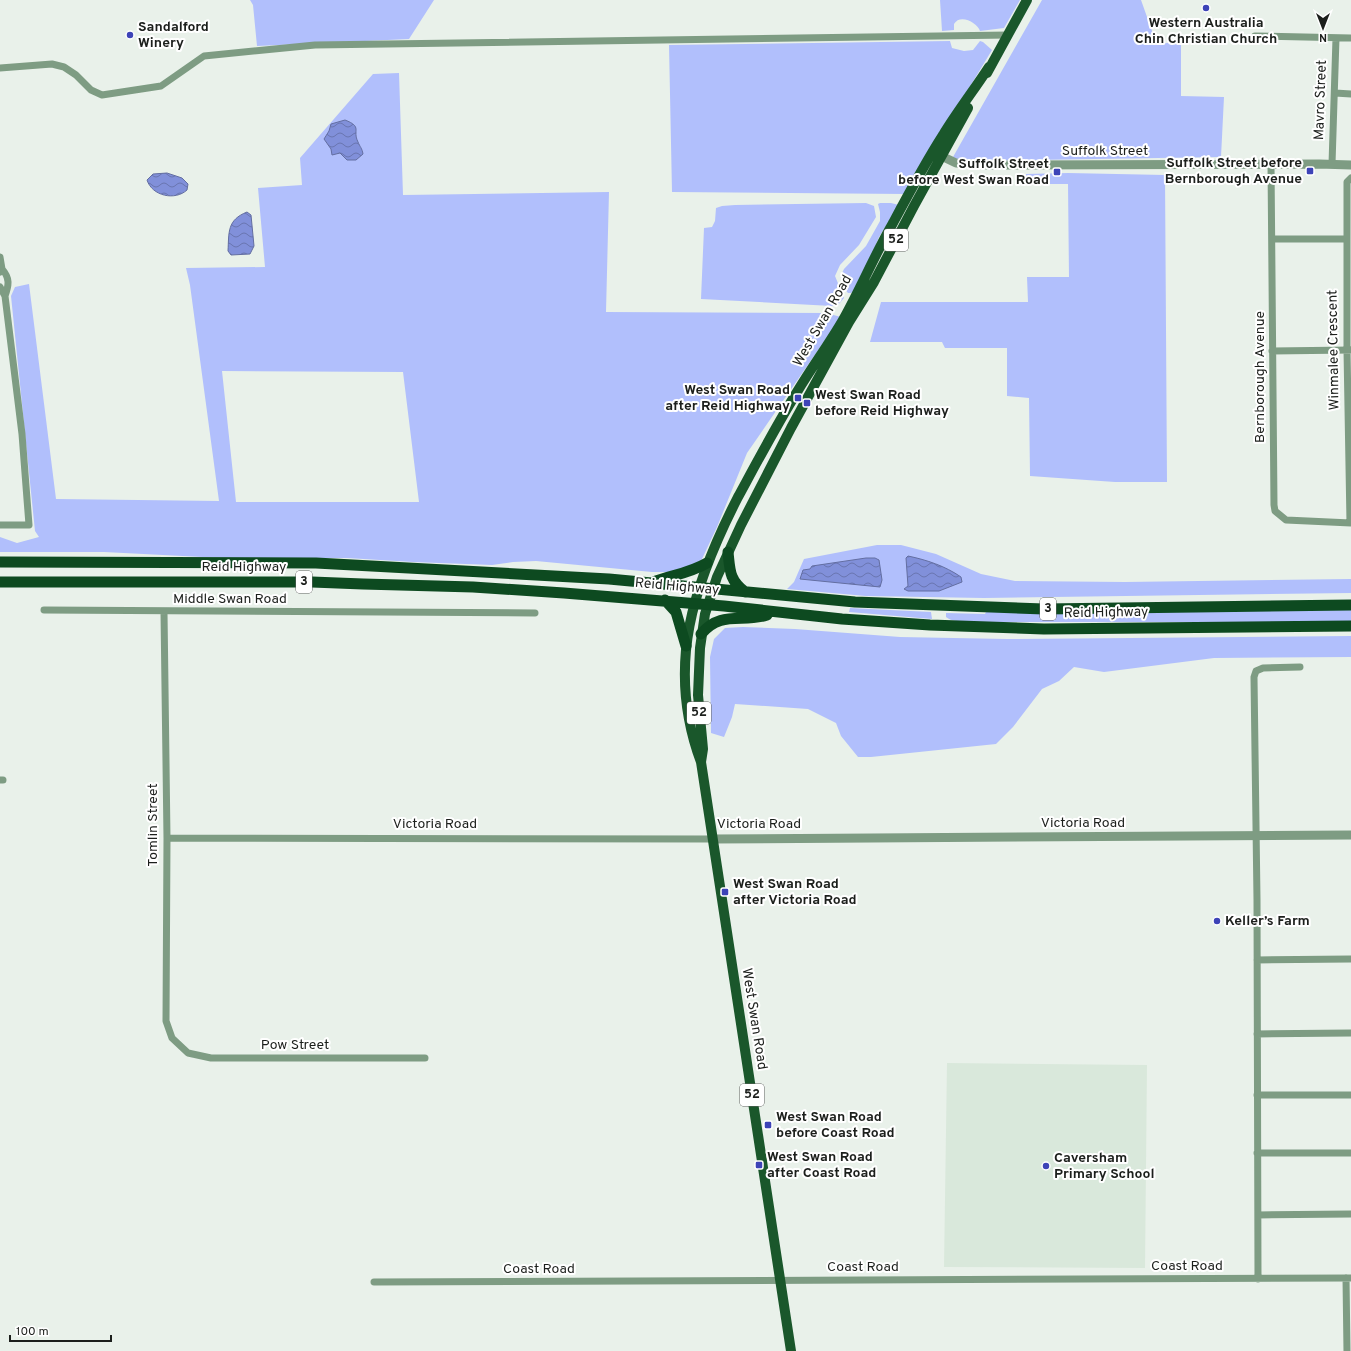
<svg xmlns="http://www.w3.org/2000/svg" width="1351" height="1351" viewBox="0 0 1351 1351" font-family="Overpass,sans-serif">
<defs>
<pattern id="water-waves" width="16" height="10" patternUnits="userSpaceOnUse"><rect width="16" height="10" fill="#8190da"/><path d="M0 5q4-4 8 0t8 0" fill="none" stroke="#6975b0"/></pattern>
</defs>
<rect width="100%" height="100%" fill="#e9f1ea"/>
<!-- built -->
<path fill="#d9e8db" d="M947,1063L1147,1065L1145,1268L944,1267Z"/>
<!-- grass -->
<path fill="#b1bffc" fill-rule="evenodd" d="M250,0H434L409,39L257,46L253,5Z
M940,0H1020L1004,28L980,31C978,23 960,13 954,24C954,26 954,28 954,30L942,31Z
M1042,0H1141L1157,45L1181,40V96L1224,97L1221,157L978,161L974,159C966,163 960,161 953,157Z
M950,41L952,48L964,51L973,50L980,41L983,42L992,50L905,194L672,192L669,45Z
M399,73L403,195L609,192L606,312L826,313L841,317L747,453L717,527L702,559L697,565L675,572H652L536,561L513,562L492,565L413,562L347,558H222L104,552H0V537L17,543L39,537L35,531L11,296L15,287L29,284L56,499L219,501L190,285L186,268L265,267L258,188L302,185L300,158L373,74ZM222,371L403,372L419,502H236Z
M1068,173L1165,175L1167,482H1115L1030,476L1029,398L1007,396V348H945L942,342H870L881,302H1028L1027,277H1069L1068,184H1026V174Z
M866,203L874,206L876,217L859,245L840,265L835,276L844,298L838,305L832,306L701,299L704,228L712,227L715,221L716,208L722,206L735,205Z
M880,203H891L899,205L879,237L865,271L854,291L851,293H848L842,286L841,275L844,269L866,246L880,221V212L878,204Z
M877,545H901L936,554L981,574L1015,581L1125,582L1351,579V593L984,598L866,596L787,589L794,582L804,559Z
M850,608L931,612L932,619L849,612Z
M1351,609V622H990C978,622 954,624 946,617V613L985,614L986,612Z
M743,627L795,629L900,637L1007,639L1351,636V657L1214,658L1104,672L1074,667L1059,681L1042,689L1013,727L996,744L871,757H858L841,736L836,723L808,709L735,704L732,717L724,737L711,733L710,657L714,639L725,628Z"/>
<!-- water -->
<path fill="url(#water-waves)" stroke="#636ea1" d="M345,120C363,127 352,130 358,142C360,147 362,148 363,154L356,160H347L340,153L332,155L331,149L324,139L329,131L331,124Z
M167,173L182,178L188,184L187,190C175,201 152,196 147,180L153,174Z
M247,212L251,215L254,246L250,254L231,255L228,251C229,232 227,220 247,212Z
M908,556C927,560 945,566 961,577L962,582L939,591H908L904,589L908,586L906,558Z
M866,558H875L879,560L882,580L880,587L800,579L803,570L810,569L812,566Z"/>
<g fill="none" stroke-linecap="round" stroke-linejoin="round">
<!-- minor -->
<path stroke="#7e9c83" stroke-width="7" d="M1255,36L1351,38
M0,68L52,64L64,67L76,75L91,90L102,95L161,86L204,56L315,45L1008,35
M1335,93L1351,94
M1271,164L1274,505L1275,511L1286,520L1351,523
M1332,164L1336,38
M1272,239H1347
M0,257L2,269L0,272
M2,269C10,278 9,285 5,296
M0,287L5,296L22,434L29,525H0
M1272,351L1351,350
M1350,523L1347,350V182L1351,178
M44,610L535,613
M164,612L167,838L166,1021L172,1038L188,1053L211,1058H425
M0,780H3
M167,838L712,839
M1257,960L1350,959
M1257,1034L1351,1033
M1257,1095H1351
M1257,1153H1351
M1258,1215L1351,1214
M1346,1278L1347,1351
M1258,1279L1257,900L1254,677L1256,671L1263,668L1300,667
M374,1282L1351,1278"/>
<!-- tertiary -->
<path stroke="#7e9c83" stroke-width="9" d="M935,153L956,163L987,165L1319,164L1351,165
M712,839L1351,835"/>
<!-- primary -->
<path stroke="#1a572b" stroke-width="10" d="M987,73L1027,0
M701,762L703,749L698,695L700,648L705,614L717,577L741,525L791,428L849,322L874,282L914,206L968,108
M791,1351L701,762C665,666 694,583 738,497C757,462 776,426 797,392C812,367 829,344 843,320C861,288 875,254 893,223C909,193 925,163 943,135C957,112 974,90 989,67"/>
<!-- trunk -->
<path stroke="#0d4a20" stroke-width="11" d="M728,552C730,570 729,580 745,592
M0,562L316,563L609,579L855,602L1044,609L1351,605
M656,581C673,575 690,573 707,563
M0,582H312L363,584L473,587L564,593L724,606L842,619L930,625L1044,629L1351,626
M665,600L676,612L686,646
M701,634C721,610 742,623 767,615"/>
</g>
<!-- markers -->
<g fill="#3d43b7" stroke="#fff" stroke-width="1.5">
<circle cx="1206" cy="8" r="4"/>
<circle cx="130" cy="35" r="4"/>
<rect x="1306" y="167" width="8" height="8" rx="2"/>
<rect x="1053" y="168" width="8" height="8" rx="2"/>
<rect x="794" y="394" width="8" height="8" rx="2"/>
<rect x="803" y="399" width="8" height="8" rx="2"/>
<rect x="721" y="888" width="8" height="8" rx="2"/>
<circle cx="1217" cy="921" r="4"/>
<rect x="764" y="1121" width="8" height="8" rx="2"/>
<rect x="755" y="1161" width="8" height="8" rx="2"/>
<circle cx="1046" cy="1166" r="4"/>
</g>
<g text-anchor="middle" dominant-baseline="central" stroke-width="4" stroke-linejoin="round" paint-order="stroke">
<!-- shield labels -->
<g fill="#fff" stroke="#606260" stroke-width="1">
<rect x="884" y="229" width="24" height="22" rx="3"/>
<rect x="296" y="571" width="16" height="22" rx="3"/>
<rect x="1040" y="598" width="16" height="22" rx="3"/>
<rect x="687" y="702" width="24" height="22" rx="3"/>
<rect x="740" y="1084" width="24" height="22" rx="3"/>
</g>
<g font-size="13" font-weight="bold" fill="#1c1f1c">
<text x="896" y="240">52</text>
<text x="304" y="582">3</text>
<text x="1048" y="609">3</text>
<text x="699" y="713">52</text>
<text x="752" y="1095">52</text>
</g>
<!-- poi labels -->
<g font-size="14" font-weight="bold" fill="#1c1f1c" stroke="#fff" text-anchor="start">
<text x="1206" y="23" text-anchor="middle">Western Australia<tspan x="1206" dy="16">Chin Christian Church</tspan></text>
<text x="138" y="27">Sandalford<tspan x="138" dy="16">Winery</tspan></text>
<text x="1302" y="163" text-anchor="end">Suffolk Street before<tspan x="1302" dy="16">Bernborough Avenue</tspan></text>
<text x="1049" y="164" text-anchor="end">Suffolk Street<tspan x="1049" dy="16">before West Swan Road</tspan></text>
<text x="790" y="390" text-anchor="end">West Swan Road<tspan x="790" dy="16">after Reid Highway</tspan></text>
<text x="815" y="395">West Swan Road<tspan x="815" dy="16">before Reid Highway</tspan></text>
<text x="733" y="884">West Swan Road<tspan x="733" dy="16">after Victoria Road</tspan></text>
<text x="1225" y="921">Keller’s Farm</text>
<text x="776" y="1117">West Swan Road<tspan x="776" dy="16">before Coast Road</tspan></text>
<text x="767" y="1157">West Swan Road<tspan x="767" dy="16">after Coast Road</tspan></text>
<text x="1054" y="1158">Caversham<tspan x="1054" dy="16">Primary School</tspan></text>
</g>
<!-- street labels -->
<g font-size="14" fill="#1c1f1c" stroke="#fff">
<text transform="translate(1321 100) rotate(-88)">Mavro Street</text>
<text x="1105" y="151">Suffolk Street</text>
<text transform="translate(823 321) rotate(-60)">West Swan Road</text>
<text transform="translate(1334 350) rotate(-91)">Winmalee Crescent</text>
<text transform="translate(1260 377) rotate(-90)">Bernborough Avenue</text>
<text x="244" y="567">Reid Highway</text>
<text transform="translate(677 587) rotate(5)">Reid Highway</text>
<text x="230" y="599">Middle Swan Road</text>
<text transform="translate(1106 613) rotate(-1)">Reid Highway</text>
<text x="1083" y="823">Victoria Road</text>
<text x="435" y="824">Victoria Road</text>
<text x="759" y="824">Victoria Road</text>
<text transform="translate(153 825) rotate(-90)">Tomlin Street</text>
<text transform="translate(754 1019) rotate(81)">West Swan Road</text>
<text x="295" y="1045">Pow Street</text>
<text x="1187" y="1266">Coast Road</text>
<text x="863" y="1267">Coast Road</text>
<text x="539" y="1269">Coast Road</text>
</g>
</g>
<!-- north arrow -->
<g transform="translate(1323 28) rotate(180)" stroke="#ffffff" stroke-width="3" paint-order="stroke">
<path d="M0-3L7 15L0 10L-7 15Z" fill="#1c1f1c"/>
<text y="-6" font-size="11" font-weight="bold" text-anchor="middle" fill="#1c1f1c">N</text>
</g>
<!-- scale -->
<path d="M10 1335v6h101v-6" fill="none" stroke="#1c1f1c" stroke-width="2"/>
<text x="16" y="1335" font-size="12" fill="#1c1f1c" stroke="#ffffff" stroke-width="3" paint-order="stroke">100 m</text>
</svg>
